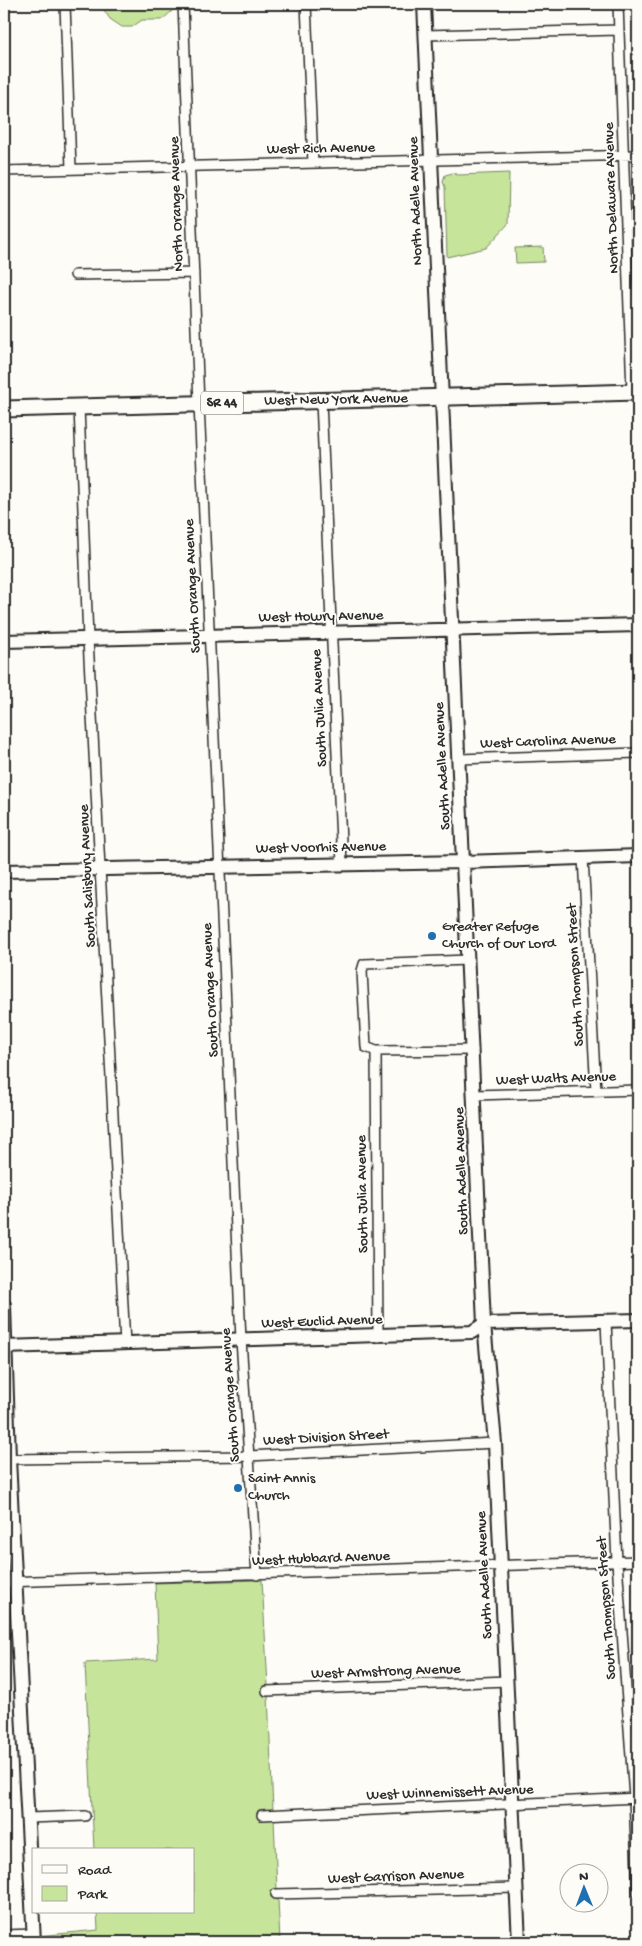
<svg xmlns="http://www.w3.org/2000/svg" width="642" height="1946" viewBox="0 0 642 1946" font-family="'Gochi Hand',sans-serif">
<rect width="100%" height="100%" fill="#fdfcf7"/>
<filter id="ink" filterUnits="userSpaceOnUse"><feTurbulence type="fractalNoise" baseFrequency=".02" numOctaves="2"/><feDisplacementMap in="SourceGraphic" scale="10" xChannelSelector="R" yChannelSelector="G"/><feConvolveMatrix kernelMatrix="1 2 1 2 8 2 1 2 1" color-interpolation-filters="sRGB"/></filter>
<g filter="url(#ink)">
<!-- green -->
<path fill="#c7e49b" stroke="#798863" d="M100,4H172L173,10L162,20H142L132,27H122L110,19Z
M453,173L458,175L509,173L508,224L486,248L447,257L445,187L443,182L445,175Z
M543,247L544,262L516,263L515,248Z
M262,1580L268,1686H263V1695H268L273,1810H258V1819H274L277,1890H272L273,1899H278L280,1942H38V1936L98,1930L97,1912H194V1850H94L85,1663L158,1659L155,1583Z"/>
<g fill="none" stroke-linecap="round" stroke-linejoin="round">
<defs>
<path id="street" d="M65,4L71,169
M183,4L199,404L241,1340L257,1575
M306,4L313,163
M618,4L632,392
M425,35L619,30
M4,171L638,155
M75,275L194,273
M321,401L342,864
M79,407L88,639L125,1344
M459,759L638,753
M583,858L596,1091
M468,960L364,964L362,971L366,1047L376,1051L473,1050
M376,1051L378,1337
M475,1095L638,1090
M606,1321L617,1562L634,1798L638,1893
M9,1459L249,1456L495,1443
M4,1582L638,1561
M267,1691L507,1681
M262,1815L638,1798
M28,1818L85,1816
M276,1894L517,1888
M4,1935L34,1934"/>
<path id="secondary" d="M424,4L484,1324L495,1443L519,1942
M4,641L638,625
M4,871L464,862L638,856
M4,1305L9,1459L34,1942
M4,1347L472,1332L484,1324L638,1320"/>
<path id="primary" d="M4,409L638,392"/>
</defs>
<!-- street casing -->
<use href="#street" stroke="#2b2b2b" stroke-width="12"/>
<!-- secondary casing -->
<use href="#secondary" stroke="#2b2b2b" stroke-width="16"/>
<!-- primary casing -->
<use href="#primary" stroke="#2b2b2b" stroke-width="19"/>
<!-- street -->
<use href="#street" stroke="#fdfcf7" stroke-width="9"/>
<!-- secondary -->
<use href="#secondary" stroke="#fdfcf7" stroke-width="12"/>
<!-- primary -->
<use href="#primary" stroke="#fdfcf7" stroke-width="15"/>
</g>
</g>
<!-- markers -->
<g fill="#1f6fb2" stroke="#fdfcf7" stroke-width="2">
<circle cx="432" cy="936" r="5"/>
<circle cx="238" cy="1488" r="5"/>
</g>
<g text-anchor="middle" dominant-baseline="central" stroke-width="4" stroke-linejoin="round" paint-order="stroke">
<!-- shield labels -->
<rect fill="#fdfcf7" stroke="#6a6a68" stroke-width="1" x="201" y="391.5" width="42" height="23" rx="4"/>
<g font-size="14" font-weight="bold" fill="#2b2b2b">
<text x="222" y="403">SR 44</text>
</g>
<!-- street labels -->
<g font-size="15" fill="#2b2b2b" stroke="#fdfcf7">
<text transform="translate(321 149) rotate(-1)">West Rich Avenue</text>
<text transform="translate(612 198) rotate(-92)">North Delaware Avenue</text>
<text transform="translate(416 201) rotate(-92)">North Adelle Avenue</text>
<text transform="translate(177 204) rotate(-92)">North Orange Avenue</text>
<text transform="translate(336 400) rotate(-1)">West New York Avenue</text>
<text transform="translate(193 586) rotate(-93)">South Orange Avenue</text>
<text transform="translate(321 617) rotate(-1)">West Howry Avenue</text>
<text transform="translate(320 708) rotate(-93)">South Julia Avenue</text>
<text transform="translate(548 742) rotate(-2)">West Carolina Avenue</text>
<text transform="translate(443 766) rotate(-93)">South Adelle Avenue</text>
<text transform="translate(321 848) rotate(-1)">West Voorhis Avenue</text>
<text transform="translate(88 876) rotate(-93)">South Salisbury Avenue</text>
<text transform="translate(576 975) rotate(-93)">South Thompson Street</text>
<text transform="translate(211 990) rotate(-93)">South Orange Avenue</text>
<text transform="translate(556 1079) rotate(-2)">West Walts Avenue</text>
<text transform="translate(462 1171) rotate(-92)">South Adelle Avenue</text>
<text transform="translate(363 1194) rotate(-91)">South Julia Avenue</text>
<text transform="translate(322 1322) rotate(-2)">West Euclid Avenue</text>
<text transform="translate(231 1395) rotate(-94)">South Orange Avenue</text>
<text transform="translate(326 1438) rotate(-3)">West Division Street</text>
<text transform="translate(321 1559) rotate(-2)">West Hubbard Avenue</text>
<text transform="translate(485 1575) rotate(-93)">South Adelle Avenue</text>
<text transform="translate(607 1608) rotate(-94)">South Thompson Street</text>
<text transform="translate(386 1672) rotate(-2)">West Armstrong Avenue</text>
<text transform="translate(450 1793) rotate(-2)">West Winnemissett Avenue</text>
<text transform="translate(396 1877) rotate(-2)">West Garrison Avenue</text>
</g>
<!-- poi labels -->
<g font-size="15" fill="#2b2b2b" stroke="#fdfcf7" text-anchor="start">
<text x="442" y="927">Greater Refuge<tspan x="442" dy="17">Church of Our Lord</tspan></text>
<text x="248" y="1479">Saint Annis<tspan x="248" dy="17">Church</tspan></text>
</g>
</g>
<!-- margin -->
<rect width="642" height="1946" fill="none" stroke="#fdfcf7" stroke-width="20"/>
<rect x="10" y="10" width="622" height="1926" fill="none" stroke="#2b2b2b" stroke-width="2" filter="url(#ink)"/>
<!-- legend -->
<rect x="32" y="1848" width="162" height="65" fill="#fdfcf7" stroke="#a9a8a5"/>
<rect x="42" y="1865" width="25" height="8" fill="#fdfcf7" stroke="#a9a8a5"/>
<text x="78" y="1874" font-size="15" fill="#2b2b2b">Road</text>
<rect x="42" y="1886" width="25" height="15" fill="#c7e49b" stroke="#a9a8a5"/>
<text x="78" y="1898" font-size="15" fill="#2b2b2b">Park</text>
<!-- north arrow -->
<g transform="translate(584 1888) rotate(359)"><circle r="24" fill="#fdfcf7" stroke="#a9a8a5"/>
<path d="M0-4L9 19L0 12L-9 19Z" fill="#1f6fb2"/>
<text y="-8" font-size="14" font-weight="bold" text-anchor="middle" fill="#2b2b2b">N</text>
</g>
</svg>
